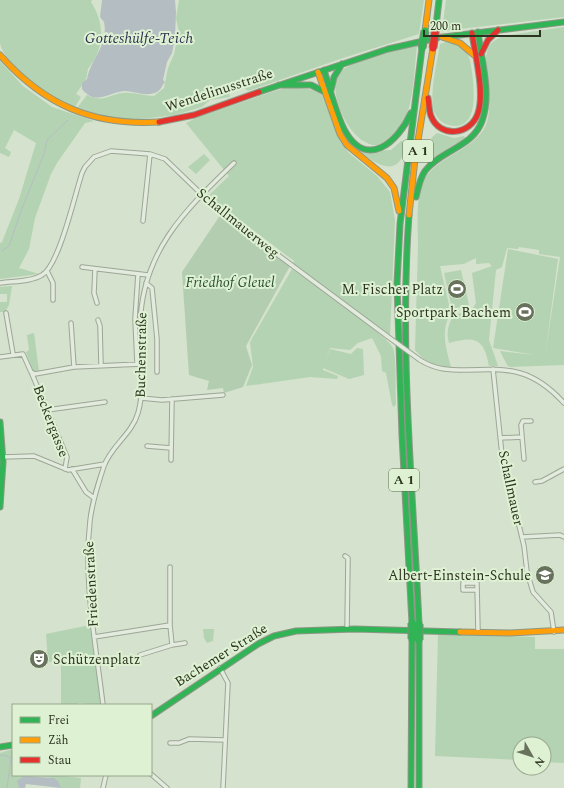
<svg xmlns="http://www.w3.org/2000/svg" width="564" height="788" viewBox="0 0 564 788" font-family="Spectral,serif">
<rect width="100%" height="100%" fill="#d5e2cd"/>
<!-- green -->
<path fill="#b4d3b2" d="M0,0H92L91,2C102,19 105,39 95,59C93,62 90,65 88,69C87,72 87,76 86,78C84,84 79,89 76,94L81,97L75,107C53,102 4,66 0,43C0,30 0,14 0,0Z
M179,0H424L419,34L340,59L248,91L242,86L229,91L230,97L210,100L202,107L175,115L142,119H115L77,108L87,95C105,103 107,95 123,93C133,92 144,96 154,96L164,88L168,68L174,54L179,32L176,18Z
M446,0H564V17L442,31Z
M564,27V365L510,367L507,365L500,351L535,355L493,348L508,249L558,259L545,356L560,257L539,254V250L519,247L518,249L507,248L502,267L496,270L489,340L498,366H489C484,338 475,336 449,343C446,332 448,324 454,315L471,311L476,303L472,273L492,266L489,263L476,264V258L464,264L440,266L451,313C440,331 446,348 451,367C435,367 426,363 415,350C416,316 417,282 418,247C418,228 415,194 425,178C440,155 479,148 487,122C494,100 480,63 489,47C492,41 497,39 503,36Z
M446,42C457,45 467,48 470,60C473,77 483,134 449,125C442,124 436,117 434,111C429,94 437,62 440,44Z
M413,45L417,46C414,71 414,108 400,129C367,180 322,96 339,73C348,62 397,49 413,45Z
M0,61L23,86L52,107L94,121L85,123L57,163L51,174L35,218L29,249L19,268L39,274L0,279V243L2,242L19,199L36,143L14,130L5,148L11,152L9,157L0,153Z
M284,88C298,88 311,87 322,95L340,141L349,153L377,176L390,192L395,220L390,335L292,265L294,261L208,196L229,176L186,123L198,117Z
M437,133L454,138L464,136L465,138L428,161L425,155C427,145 429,139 437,133Z
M401,141H405C404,146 404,155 401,159C391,176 371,160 361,152L391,150Z
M204,154L210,160L196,174L188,167Z
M292,269C307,280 390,337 393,348C397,358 395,391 396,404L394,407L392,405L386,373L382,371L381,356L372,338L358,343L350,350L330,348L324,366L330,349L351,354L357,348L363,349L364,375L349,379L323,368V370L338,376L337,379L310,377L246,386L253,367L250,342Z
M461,270L469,305L452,309L444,273Z
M12,286L9,305L5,312H0V302H7V294H0V287Z
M34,333L39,371L36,372L33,371L26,352L29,350L27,335Z
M90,625L101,705L78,703L77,705H61V661L48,662L46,634Z
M203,629H214L213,641L207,643L204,638Z
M438,634L535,637V649H564V763L544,762V744H520V760L435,756Z
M13,749V775H56L81,778L80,788H61C59,784 58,779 53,778C46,776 23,775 18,781L19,788H0V753Z"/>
<!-- cemetery -->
<path fill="#b3cdb1" d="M221,214L290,266L246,346L252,365L243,387L224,393L223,388L207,390L209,381L189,375L182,272Z"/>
<!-- water -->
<path fill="#b4bec2" d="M102,0H175L176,12L175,38L172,53L167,62L163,80L165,82C162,85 161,90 157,92C147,97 136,92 126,91C110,91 96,107 82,89V83L87,79C90,60 109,45 104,22L100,17Z
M24,776L54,778L58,781L61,788L26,784L25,788H19L17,781Z"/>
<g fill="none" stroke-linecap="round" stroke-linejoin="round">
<!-- stream -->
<path stroke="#b4bec2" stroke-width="1" d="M2,251L9,246L21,211L44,154L47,140L68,120
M0,755L7,756L10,758
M7,788L12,750"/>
<defs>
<path id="street" d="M143,221L150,154
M82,267L148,275
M95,269L94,293L97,303
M47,271L53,283V300
M0,283C13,281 31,282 42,275C59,266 75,194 82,173L85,167L94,157L111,151L150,154L165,159L219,211L387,336
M146,283L152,288L157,339V372
M6,313L13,354
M98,320L100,326L101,365
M71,323L74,367
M0,357L23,354L31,372L35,374L74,367L141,364
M420,360C436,370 449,370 467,370C510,368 533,369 564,403
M137,363L135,319L138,274
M493,369L502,455L524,546L527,572L533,592L551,612L554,632
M32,374L67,457L65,469
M141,398L162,400L223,395
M47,410L105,402
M500,438L522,437
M147,446L171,448
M3,457L34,456L68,470L105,464
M524,459L521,425L523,421H531
M171,460L172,399
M72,469L86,492L94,498
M535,482L542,481L564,469
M522,537L560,535L564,537
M345,556L348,558L347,629
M170,567V625L172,645
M477,590H463V583H477L478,632
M94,637L170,625
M140,655L172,645L185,643
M220,668L228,683L223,788
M103,705C96,645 83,582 90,521C92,502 98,484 104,466C111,446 132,434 138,413C146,385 139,354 140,325C142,252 184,211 234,163
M170,743H179L189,739L225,740
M151,774L167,788
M103,788L106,775"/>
<path id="fast" d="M436,26L439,0
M444,37L564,22
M324,70C330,89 335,111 344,129C366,171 398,142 411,113
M279,85H311L325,92
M331,90L334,77L342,64
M259,92L388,49L437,38
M416,197C418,188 420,178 425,171C441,150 473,147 482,121C492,94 481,59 478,32
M409,215C399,351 413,488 419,624
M0,422L3,462L0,507
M412,623L402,435L397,283L400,224L422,48
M419,640V788
M151,716L258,644L274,636L296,631L355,629L460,632
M0,747L13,745
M411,788L412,639"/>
<path id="slow" d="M425,31L429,0
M442,37L460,43L474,55
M0,55C44,105 93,126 159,122
M318,72L340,134L347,145L387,178L394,188L399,211
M409,215L415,159L433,48
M460,632L511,633L564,630"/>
<path id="jam" d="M481,54L488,40L498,30
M428,98C429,104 429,111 431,116C440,139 471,135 478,113C485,92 475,55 472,33
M159,122L194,115L259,92"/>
</defs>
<!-- street casing -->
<use href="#street" stroke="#9da796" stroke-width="5.5"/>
<!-- fast casing -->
<use href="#fast" stroke="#8e9786" stroke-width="7"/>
<!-- slow casing -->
<use href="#slow" stroke="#8e9786" stroke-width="7"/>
<!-- jam casing -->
<use href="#jam" stroke="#8e9786" stroke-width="7"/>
<!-- street -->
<use href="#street" stroke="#e3eade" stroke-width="3.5"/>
<!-- fast -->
<use href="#fast" stroke="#30b455" stroke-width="5"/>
<!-- slow -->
<use href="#slow" stroke="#ff9f0a" stroke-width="5"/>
<!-- jam -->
<use href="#jam" stroke="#e5322d" stroke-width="5"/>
<defs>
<path id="street-bridge" d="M387,336L420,360"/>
<path id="fast-bridge" d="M422,48L425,31
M412,623V639
M419,624V640"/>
<path id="jam-bridge" d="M433,48L436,26"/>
</defs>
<!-- street-bridge casing -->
<use href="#street-bridge" stroke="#9da796" stroke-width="5.5" stroke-linecap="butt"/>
<!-- fast-bridge casing -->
<use href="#fast-bridge" stroke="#848c7d" stroke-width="9" stroke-linecap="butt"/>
<!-- jam-bridge casing -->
<use href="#jam-bridge" stroke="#848c7d" stroke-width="9" stroke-linecap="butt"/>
<!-- street-bridge -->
<use href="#street-bridge" stroke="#e3eade" stroke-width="3.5"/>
<!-- fast-bridge -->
<use href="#fast-bridge" stroke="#30b455" stroke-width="7"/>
<!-- jam-bridge -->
<use href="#jam-bridge" stroke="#e5322d" stroke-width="7"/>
</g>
<!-- icons -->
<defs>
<symbol id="stadium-disc" viewBox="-11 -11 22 22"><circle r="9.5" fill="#67715c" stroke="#def2d3"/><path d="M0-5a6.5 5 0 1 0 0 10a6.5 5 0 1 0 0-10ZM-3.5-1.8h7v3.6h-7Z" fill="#fff"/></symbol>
<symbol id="school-disc" viewBox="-11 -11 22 22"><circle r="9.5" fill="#67715c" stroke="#def2d3"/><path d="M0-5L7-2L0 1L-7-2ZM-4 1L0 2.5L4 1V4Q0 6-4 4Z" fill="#fff"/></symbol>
<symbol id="theatre-disc" viewBox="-11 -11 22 22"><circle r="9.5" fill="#67715c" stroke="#def2d3"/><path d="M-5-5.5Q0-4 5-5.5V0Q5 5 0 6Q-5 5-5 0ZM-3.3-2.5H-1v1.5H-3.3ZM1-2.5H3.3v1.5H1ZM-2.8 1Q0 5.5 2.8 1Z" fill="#fff"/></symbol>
</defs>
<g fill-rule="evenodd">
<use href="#stadium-disc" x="446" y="278" width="22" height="22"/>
<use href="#stadium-disc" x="514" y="301" width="22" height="22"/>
<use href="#school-disc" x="534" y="564" width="22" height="22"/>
<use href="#theatre-disc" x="28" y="648" width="22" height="22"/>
</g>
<g text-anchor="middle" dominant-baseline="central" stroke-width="4" stroke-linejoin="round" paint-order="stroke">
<!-- shield labels -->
<g fill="#def2d3" stroke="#616d55" stroke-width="1">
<rect x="403" y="140" width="30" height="22" rx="3"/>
<rect x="389" y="469" width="30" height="22" rx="3"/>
</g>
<g font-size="13" font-weight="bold" fill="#2c341f">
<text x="418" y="151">A 1</text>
<text x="404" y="480">A 1</text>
</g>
<!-- street labels -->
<g font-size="14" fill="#2c341f" stroke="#def2d3">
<text transform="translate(219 90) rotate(-18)">Wendelinusstraße</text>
<text transform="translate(238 223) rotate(39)">Schallmauerweg</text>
<text transform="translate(141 355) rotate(-89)">Buchenstraße</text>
<text transform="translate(51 421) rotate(69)">Beckergasse</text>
<text transform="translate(511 488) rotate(78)">Schallmauer</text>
<text transform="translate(91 584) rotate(-93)">Friedenstraße</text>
<text transform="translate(221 655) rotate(-32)">Bachemer Straße</text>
</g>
<!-- park labels -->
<g font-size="14" font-style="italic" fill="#274f2f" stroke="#def2d3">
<text x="230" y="282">Friedhof Gleuel</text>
</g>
<!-- poi labels -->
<g font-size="14" fill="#2c341f" stroke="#def2d3" text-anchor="end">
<text x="443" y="289">M. Fischer Platz</text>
<text x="511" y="312">Sportpark Bachem</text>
<text x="531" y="575">Albert-Einstein-Schule</text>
<text x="53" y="659" text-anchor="start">Schützenplatz</text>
</g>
<!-- water labels -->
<g font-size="15" font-style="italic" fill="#303453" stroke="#def2d3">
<text x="139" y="38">Gotteshülfe-Teich</text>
</g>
</g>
<!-- legend -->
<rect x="12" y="704" width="140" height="72" fill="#def2d3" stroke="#97a68b"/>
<rect x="20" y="717" width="20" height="6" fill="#30b455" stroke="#97a68b"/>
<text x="48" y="724" font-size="12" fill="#2c341f">Frei</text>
<rect x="20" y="737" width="20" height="6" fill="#ff9f0a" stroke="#97a68b"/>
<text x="48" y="744" font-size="12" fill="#2c341f">Zäh</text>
<rect x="20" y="757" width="20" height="6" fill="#e5322d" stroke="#97a68b"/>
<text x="48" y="764" font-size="12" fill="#2c341f">Stau</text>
<!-- north arrow -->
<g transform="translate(532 756) rotate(129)"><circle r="19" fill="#def2d3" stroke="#97a68b"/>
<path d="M0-3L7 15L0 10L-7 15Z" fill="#67715c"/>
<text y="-6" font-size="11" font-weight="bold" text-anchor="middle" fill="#2c341f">N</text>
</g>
<!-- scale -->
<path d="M424 30v6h116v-6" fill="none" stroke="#2c341f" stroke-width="2"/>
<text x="430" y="30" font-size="12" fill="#2c341f" stroke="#def2d3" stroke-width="3" paint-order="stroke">200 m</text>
</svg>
